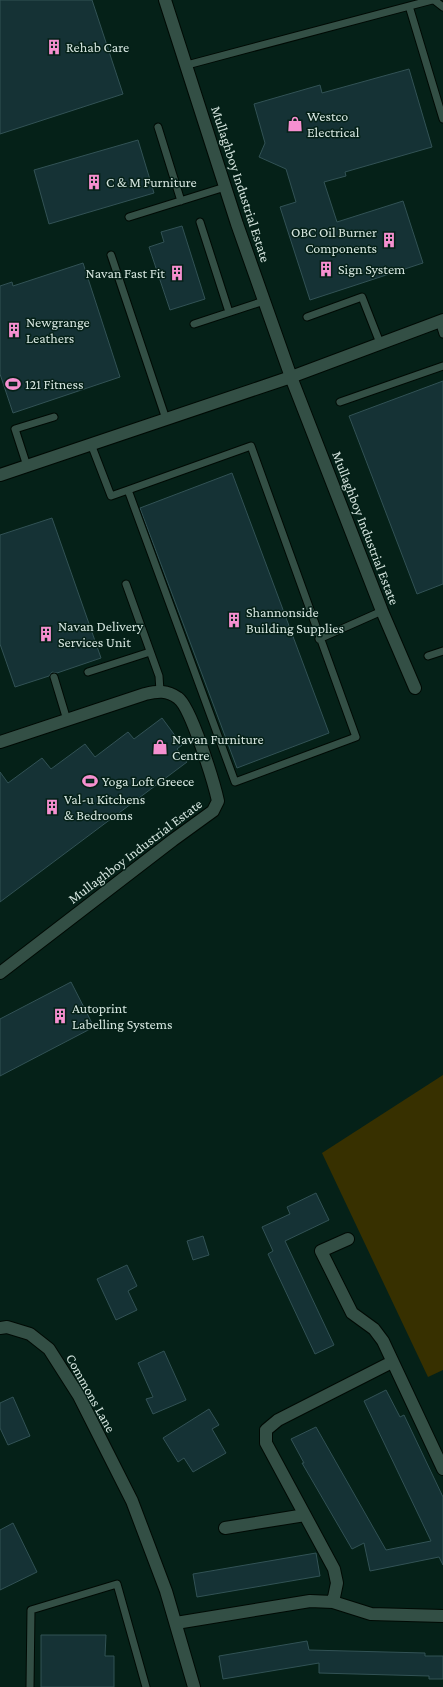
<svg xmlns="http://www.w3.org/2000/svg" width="443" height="1687" viewBox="0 0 443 1687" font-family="'Crimson Pro',serif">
<rect width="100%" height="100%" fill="#052118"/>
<!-- green -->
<path fill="#373000" d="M443,1075V1370L428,1377L322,1153Z"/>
<!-- building -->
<path fill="#153235" stroke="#325255" d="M0,0H92L123,94L0,134Z
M409,69L432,147L345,172L346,176L324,182L337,222L403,201L423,263L310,300L280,207L296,202L286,169L259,157L265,143L254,104L320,85L322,93Z
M138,140L154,193L49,224L34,170Z
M182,226L205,299L170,310L149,247L164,242L161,232Z
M83,263L120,377L13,413L0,374V286L12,282L13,286Z
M443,381V584L417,594L349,416Z
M232,473L329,733L237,768L140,508Z
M52,518L101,658L57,673L52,672L49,676L15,687L0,644V535Z
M162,718L182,745L177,749L187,762L0,902V772L8,783L42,758L51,769L85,744L95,757L128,732L134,739Z
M71,982L94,1027L0,1076V1019Z
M316,1193L329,1220L285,1241L334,1345L315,1354L268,1254L273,1251L262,1227L290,1214L287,1207Z
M203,1236L209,1255L193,1260L187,1241Z
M127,1265L137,1286L128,1291L137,1310L116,1320L97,1279Z
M164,1351L186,1400L153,1414L146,1399L153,1397L138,1363Z
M386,1390L400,1417L404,1415L443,1497V1565L439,1557L370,1571L364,1543L352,1549L302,1463H304L291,1439L316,1427L386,1550L431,1541L364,1401Z
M13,1397L30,1436L8,1445L0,1428V1403Z
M209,1409L219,1425L212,1429L226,1453L193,1472L184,1458L178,1462L163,1438Z
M13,1523L37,1572L0,1590V1530Z
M316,1553L320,1576L197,1597L193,1574Z
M41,1635H106L105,1656H114V1687H41Z
M307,1641L309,1650L425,1653V1656H443V1679H429V1676L319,1673V1663L223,1679L219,1656Z"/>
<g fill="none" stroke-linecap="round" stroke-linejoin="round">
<defs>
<path id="lane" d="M434,0L443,7
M409,6L443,119
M187,65L432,0
M158,127L181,201
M129,217L225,187
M200,222L229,312
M111,255L166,419
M307,317L362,297L380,343
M439,321L443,334
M194,324L264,301
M340,402L443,366
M91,444L111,496L128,490L251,446L356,737L235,782L128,490
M27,466L15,429L54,417
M126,584L159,676L160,691
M319,639L382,611
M428,656L443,651
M88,672L150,652
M54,677L67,720
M30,1687L31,1610L117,1584L146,1687"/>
<path id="street" d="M165,0L237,224L291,377L382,611L415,688
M0,475L291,377L443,320
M0,742L145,694C158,691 167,690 178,698C191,707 214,783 218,801L213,811L173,840L0,973
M348,1239L321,1251L352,1313L374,1329L383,1341L443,1469
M0,1328L7,1327L30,1334L49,1349L79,1396L132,1501L166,1591L194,1687
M225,1528L305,1515
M333,1602L337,1583L334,1569L266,1443V1430L278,1420L392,1362
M176,1623L310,1601L333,1602L371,1614L443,1616"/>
</defs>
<!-- lane casing -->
<use href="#lane" stroke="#000a04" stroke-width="9"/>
<!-- street casing -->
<use href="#street" stroke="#000a04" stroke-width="14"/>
<!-- lane -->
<use href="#lane" stroke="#334f45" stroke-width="7"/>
<!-- street -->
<use href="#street" stroke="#334f45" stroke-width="12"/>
</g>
<!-- icons -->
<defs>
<symbol id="building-bare" viewBox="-9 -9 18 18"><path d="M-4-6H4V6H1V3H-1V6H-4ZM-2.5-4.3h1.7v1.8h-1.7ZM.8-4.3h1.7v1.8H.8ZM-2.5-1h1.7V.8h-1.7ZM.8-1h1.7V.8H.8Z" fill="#f690d0" stroke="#052118" stroke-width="2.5" paint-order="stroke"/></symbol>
<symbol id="shop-bare" viewBox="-9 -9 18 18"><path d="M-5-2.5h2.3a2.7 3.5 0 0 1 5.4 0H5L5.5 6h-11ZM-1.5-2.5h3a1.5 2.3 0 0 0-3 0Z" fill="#f690d0" stroke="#052118" stroke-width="2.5" paint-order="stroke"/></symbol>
<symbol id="stadium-bare" viewBox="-9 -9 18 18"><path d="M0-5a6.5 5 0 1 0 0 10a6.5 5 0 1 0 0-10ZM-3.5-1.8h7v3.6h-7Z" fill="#f690d0" stroke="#052118" stroke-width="2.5" paint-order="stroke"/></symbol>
</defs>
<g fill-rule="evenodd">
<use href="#building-bare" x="43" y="36" width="22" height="22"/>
<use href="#shop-bare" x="284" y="113" width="22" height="22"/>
<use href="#building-bare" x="83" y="171" width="22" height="22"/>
<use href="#building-bare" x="378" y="229" width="22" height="22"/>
<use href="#building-bare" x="315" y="258" width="22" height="22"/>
<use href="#building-bare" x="166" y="262" width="22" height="22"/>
<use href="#building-bare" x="3" y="319" width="22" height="22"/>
<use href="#stadium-bare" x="2" y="373" width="22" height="22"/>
<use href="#building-bare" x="223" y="609" width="22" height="22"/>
<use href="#building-bare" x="35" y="623" width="22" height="22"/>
<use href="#shop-bare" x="149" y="736" width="22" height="22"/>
<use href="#stadium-bare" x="79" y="770" width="22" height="22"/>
<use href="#building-bare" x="41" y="796" width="22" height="22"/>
<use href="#building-bare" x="49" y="1005" width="22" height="22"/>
</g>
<g text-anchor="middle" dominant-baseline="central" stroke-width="3" stroke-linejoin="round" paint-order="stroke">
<!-- poi labels -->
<g font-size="14" fill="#d5e5df" stroke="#052118" text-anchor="start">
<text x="66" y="47">Rehab Care</text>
<text x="307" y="116">Westco<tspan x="307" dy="16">Electrical</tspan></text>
<text x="106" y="182">C &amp; M Furniture</text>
<text x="377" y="232" text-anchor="end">OBC Oil Burner<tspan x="377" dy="16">Components</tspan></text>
<text x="338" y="269">Sign System</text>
<text x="165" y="273" text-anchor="end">Navan Fast Fit</text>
<text x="26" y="322">Newgrange<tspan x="26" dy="16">Leathers</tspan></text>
<text x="25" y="384">121 Fitness</text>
<text x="246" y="612">Shannonside<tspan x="246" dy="16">Building Supplies</tspan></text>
<text x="58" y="626">Navan Delivery<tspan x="58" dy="16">Services Unit</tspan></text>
<text x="172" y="739">Navan Furniture<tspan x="172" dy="16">Centre</tspan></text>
<text x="102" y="781">Yoga Loft Greece</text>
<text x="64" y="799">Val-u Kitchens<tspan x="64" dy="16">&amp; Bedrooms</tspan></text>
<text x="72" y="1008">Autoprint<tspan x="72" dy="16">Labelling Systems</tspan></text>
</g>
<!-- street labels -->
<g font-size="14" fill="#d5e5df" stroke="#052118">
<text transform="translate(241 184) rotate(72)">Mullaghboy Industrial Estate</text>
<text transform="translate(366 528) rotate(69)">Mullaghboy Industrial Estate</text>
<text transform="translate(135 851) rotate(-37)">Mullaghboy Industrial Estate</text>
<text transform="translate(91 1393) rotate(61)">Commons Lane</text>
</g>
</g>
</svg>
